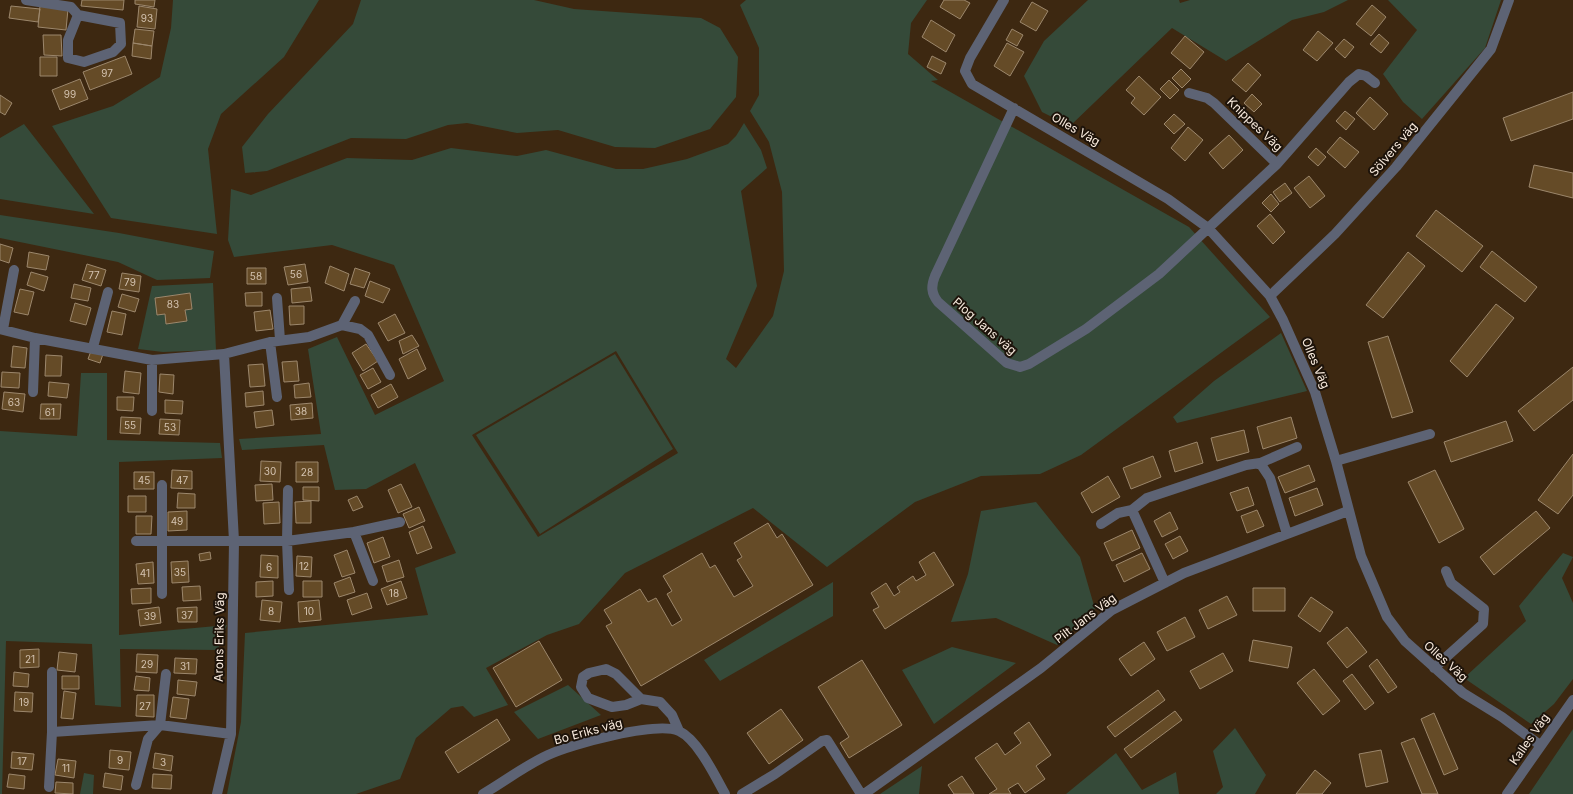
<svg xmlns="http://www.w3.org/2000/svg" width="1573" height="794" viewBox="0 0 1573 794" font-family="Inter,sans-serif">
<rect width="100%" height="100%" fill="#3d2811"/>
<!-- green -->
<path fill="#354a39" fill-rule="evenodd" d="M173,0H319L284,57L221,114L208,149L217,234L111,218L52,126L113,106L160,77L171,28Z
M361,0H534L574,9L701,18L720,28L738,57L736,97L710,129L655,148L615,147L558,130L517,133L467,123L448,125L406,139L351,138L267,171L245,173L242,147L268,114L353,24Z
M746,0H927L911,23L908,54L938,80L931,81L1189,227L1270,317L1081,455L1040,474L981,476L915,502L827,567L753,508L625,573L579,624L547,635L486,668L508,705L474,717L463,706L451,708L416,738L400,779L356,794H227L241,722L245,633L428,615L415,568L456,553L415,463L366,489L335,490L324,445L242,450L239,439L321,434L308,349L337,337L375,415L444,381L394,265L332,245L234,257L228,240L231,189L251,195L347,158L412,160L451,148L517,156L546,150L616,169H643L687,159L728,144L736,136L744,123L761,150L767,168L741,191L757,286L726,359L736,368L773,316L784,271L782,192L769,142L750,111L759,95V48L740,5ZM616,351L678,453L538,537L472,435Z
M1088,0H1179L1180,3L1190,0H1348L1324,12L1292,20L1226,61L1172,28L1070,126L1042,112L1024,76L1044,41Z
M1388,0H1501L1485,48L1422,119L1403,102L1383,74L1417,30Z
M24,124L94,214L0,199V138Z
M0,215L119,233L214,251L210,278L157,280L118,262L0,238Z
M213,283L216,350L163,352L138,349L152,286Z
M1281,333L1307,391L1177,423L1173,417L1214,381Z
M615,354L673,449L540,534L476,435Z
M81,373H107V440L220,443L222,458L119,462V635L227,625L218,650L120,649L121,707L95,705L92,644L6,641L2,794H0V431L77,436Z
M1036,502L1080,557L1095,609L1057,645L996,618L951,622L968,574L981,511Z
M1563,553L1573,557L1562,578L1573,603V679L1554,704L1531,724L1464,678L1526,621L1519,606Z
M833,582V616L720,681L704,660Z
M952,647L1016,663L934,724L902,670Z
M568,685L601,715L538,739L514,712Z
M1235,728L1266,775L1255,794H1216L1223,787L1213,751Z
M1573,729V794H1529Z
M1116,753L1142,790L1176,772L1179,794H1066Z
M922,766L919,794H880Z
M84,773L94,775L93,794H80Z"/>
<!-- building -->
<path fill="#654b27" stroke="#9c876c" d="M82,0H124L123,10L81,6Z
M135,0H155L154,7L135,4Z
M944,0H964L970,3L960,19L940,7Z
M1032,2L1048,11L1036,31L1020,22Z
M1372,5L1386,17L1371,36L1356,24Z
M11,6L40,9L38,22L9,18Z
M40,6L68,9L66,30L38,27Z
M139,6L157,9L155,29L137,27Z
M931,20L955,35L946,52L922,37Z
M135,29L154,31L152,46L133,43Z
M1012,29L1023,35L1017,46L1006,40Z
M1318,31L1333,43L1317,61L1303,50Z
M1379,34L1389,43L1381,53L1370,44Z
M43,35H61L62,56L44,55Z
M1185,36L1204,52L1190,69L1171,53Z
M1344,39L1354,47L1345,58L1335,49Z
M133,43L152,46L151,59L132,56Z
M1007,43L1024,52L1010,76L994,66Z
M125,56L132,74L90,90L83,72Z
M932,56L946,63L941,74L927,67Z
M40,57H57V76H40Z
M1248,63L1261,75L1246,92L1232,80Z
M1181,69L1191,79L1182,88L1172,78Z
M1139,76L1161,97L1144,115L1131,103L1135,98L1126,90Z
M80,79L88,99L60,110L52,90Z
M1169,80L1179,90L1170,99L1160,89Z
M1573,92V119L1511,141L1503,118Z
M1252,94L1262,104L1254,112L1244,103Z
M0,95L12,103L5,115L0,112Z
M1370,97L1388,114L1374,130L1356,113Z
M1345,111L1355,119L1346,130L1336,121Z
M1174,114L1185,124L1174,134L1164,124Z
M1188,127L1203,140L1185,161L1171,148Z
M1229,135L1243,150L1223,169L1209,153Z
M1340,137L1359,152L1345,168L1327,152Z
M1316,148L1326,157L1318,166L1308,157Z
M1534,165L1573,173V198L1529,187Z
M1309,176L1325,196L1310,208L1294,188Z
M1285,183L1292,193L1280,202L1273,192Z
M1271,194L1279,204L1271,212L1262,203Z
M1436,210L1483,246L1462,272L1416,236Z
M1270,214L1285,232L1273,244L1257,226Z
M0,244L13,248L9,263L0,260Z
M1492,251L1537,287L1525,302L1480,267Z
M29,252L49,256L46,270L27,267Z
M1408,252L1425,266L1383,318L1366,305Z
M87,264L106,270L101,286L82,280Z
M305,264L308,282L288,285L284,267Z
M330,266L349,274L344,291L325,283Z
M247,268H266V284H247Z
M355,268L370,273L364,288L350,284Z
M31,272L48,277L44,291L27,285Z
M122,273L141,276L139,292L119,289Z
M370,281L390,289L383,303L365,296Z
M74,284L91,288L88,301L71,298Z
M310,287L312,301L292,303L291,289Z
M20,289L34,292L28,315L14,312Z
M262,292V306H246L245,293Z
M190,293L192,309L185,310L187,321L166,324L165,314L157,315L155,298Z
M122,294L139,299L135,312L118,307Z
M75,303L91,308L86,325L70,321Z
M1496,304L1514,318L1467,377L1450,361Z
M289,306H304V324L290,325Z
M270,310L273,329L256,331L254,312Z
M112,311L126,314L122,335L107,332Z
M395,314L405,333L388,341L378,323Z
M412,335L419,346L403,354L399,341Z
M1388,336L1413,412L1392,418L1368,342Z
M366,344L378,361L363,371L352,353Z
M13,346L27,348L25,368L11,367Z
M417,349L426,369L408,379L399,359Z
M91,351L103,354L100,363L88,359Z
M46,355L62,356L61,376H45Z
M297,361L299,381L284,382L282,362Z
M263,364L265,386L250,387L248,365Z
M1573,367V400L1534,431L1518,411Z
M373,368L381,382L368,389L360,375Z
M125,371L141,373L139,394L123,392Z
M2,372L20,373L19,388L1,387Z
M160,374L174,375L173,394L159,392Z
M49,382L69,384L67,398L48,396Z
M309,383L311,397L295,398L294,385Z
M391,384L398,397L378,408L371,395Z
M263,391L264,405L246,407L245,393Z
M4,392L25,394L23,412L2,409Z
M117,397H134L133,411L117,410Z
M165,400L183,401L182,414L165,413Z
M312,403L313,418L291,420L290,405Z
M41,404H61L60,419H40Z
M272,410L274,425L256,428L254,412Z
M121,417L141,418L140,434L120,433Z
M1291,417L1297,438L1263,449L1257,427Z
M160,419L180,420L179,435L159,434Z
M1506,421L1513,441L1451,462L1444,442Z
M1244,430L1249,452L1217,461L1211,438Z
M1197,442L1203,463L1175,472L1169,451Z
M1573,454V495L1558,514L1538,500Z
M1153,456L1161,477L1131,489L1123,468Z
M261,461L281,462L280,482L260,481Z
M296,462H318V482H296Z
M1309,465L1315,481L1285,493L1278,477Z
M172,470L192,471V489L171,488Z
M1435,470L1464,529L1439,543L1408,482Z
M134,472H154V489H134Z
M1108,476L1120,497L1092,513L1081,493Z
M272,484L273,500L256,501L255,485Z
M401,484L412,507L398,513L388,490Z
M303,487H319V501L303,500Z
M1248,487L1254,505L1237,511L1230,493Z
M1317,488L1323,505L1295,516L1289,498Z
M178,493L195,494V508H177Z
M128,496H146V512H128Z
M357,496L363,507L353,511L348,500Z
M311,501V523H296L295,502Z
M279,502L280,523L264,524L263,503Z
M419,507L425,521L409,528L403,514Z
M1257,510L1264,526L1247,533L1241,516Z
M187,511V530L168,531V512Z
M1536,511L1550,528L1494,575L1480,557Z
M1170,512L1178,529L1162,537L1154,521Z
M136,516H152L151,534H136Z
M768,523L777,538L782,534L813,585L641,686L606,626L612,623L604,610L640,589L648,602L656,598L672,626L682,620L667,594L672,591L663,576L702,553L710,568L715,565L734,597L753,586L737,560L742,557L734,543Z
M423,526L432,548L417,554L409,532Z
M1132,530L1140,548L1112,561L1104,543Z
M1180,536L1188,551L1173,559L1165,544Z
M383,537L390,557L374,563L367,543Z
M347,550L355,573L342,577L334,555Z
M210,552L211,559L200,561L199,554Z
M934,552L954,585L885,629L873,610L879,607L871,593L886,583L894,596L900,592L897,587L913,576L916,581L926,575L919,562Z
M1142,553L1150,569L1124,582L1116,565Z
M261,555L278,556V578L260,577Z
M297,556L312,557L311,577L296,576Z
M399,560L404,577L387,582L382,566Z
M188,561L189,582L172,583L171,562Z
M153,562L154,583L138,584L136,564Z
M350,577L355,592L339,597L334,583Z
M273,581V596L256,597V582Z
M303,581H322V597H303Z
M401,581L407,598L387,605L381,589Z
M200,586L201,600L183,601L182,587Z
M151,588V603L132,604L131,589Z
M1253,588H1285V611H1253Z
M367,593L372,608L352,615L347,600Z
M1227,596L1237,615L1208,629L1199,610Z
M1311,597L1333,612L1320,632L1298,616Z
M262,600L282,602L280,622L260,620Z
M319,600L321,620L299,622L298,602Z
M159,607L161,623L140,626L138,610Z
M197,607V622H178L177,608Z
M1185,617L1195,637L1167,651L1157,632Z
M1347,627L1367,652L1347,668L1327,643Z
M1253,640L1292,647L1288,668L1249,661Z
M539,641L562,680L516,707L493,668Z
M1144,642L1155,659L1131,676L1119,659Z
M39,649V667L20,668V650Z
M59,652L77,654L75,672L57,670Z
M1223,653L1233,671L1200,689L1190,671Z
M137,654L158,655L157,673L136,672Z
M175,658L197,659L196,674L174,673Z
M1377,659L1397,687L1388,693L1369,666Z
M862,660L902,725L849,758L840,743L849,737L818,687Z
M1314,669L1340,701L1323,715L1297,683Z
M14,672L29,674L28,687L13,686Z
M1352,674L1374,703L1365,710L1343,681Z
M62,676H79V689H62Z
M136,676L150,678L149,691L134,690Z
M178,680L197,682L195,696L177,694Z
M1158,690L1165,700L1115,737L1107,727Z
M64,691L76,693L73,719L61,718Z
M15,692L33,693L32,712L14,711Z
M137,695H154V717L136,716Z
M173,697L189,699L186,719L170,717Z
M781,709L803,740L769,764L747,733Z
M1175,711L1182,720L1131,758L1124,749Z
M1434,713L1458,769L1444,775L1421,719Z
M497,719L510,740L458,773L445,752Z
M1029,722L1051,755L1036,766L1045,779L1025,793L1018,783L1008,789L1011,794H989L997,789L975,758L997,743L1005,755L1021,743L1014,733Z
M1414,738L1438,794H1422L1401,743Z
M110,750L131,752L129,770L109,768Z
M1381,750L1388,782L1366,787L1359,754Z
M12,752L34,754L32,770L11,768Z
M155,753L173,756L171,771L153,768Z
M58,759L76,761L74,778L55,775Z
M1315,770L1331,783L1322,794H1296Z
M105,773L123,776L121,790L103,787Z
M9,774L25,776L24,789L7,787Z
M153,774L172,775L171,789L152,788Z
M962,776L974,794H954L948,785Z
M56,782L73,783V794L55,793Z"/>
<g fill="none" stroke-linecap="round" stroke-linejoin="round">
<!-- minor -->
<path stroke="#5d6374" stroke-width="10" d="M26,0L71,7L78,15L120,23L121,44L113,52L84,62L68,58V40L78,15
M1004,0L970,58L965,71L972,84L1168,199L1208,228L1270,296L1283,320L1315,392L1336,461L1361,556L1387,617L1405,641L1463,693L1502,717L1540,745
M1189,93L1207,98L1214,103L1277,164
M1014,108L935,276C931,286 931,293 938,302L1007,363L1020,367L1029,364L1086,329L1159,274L1277,164L1349,82L1359,74L1366,76L1375,83
M1270,296L1335,234L1396,167L1491,49L1509,0
M277,298L280,340
M342,325L355,301
M0,329L35,338L152,360L224,354L270,342L309,337L342,325L360,329L368,335L390,375
M3,329L14,270
M270,342L277,397
M93,347L108,292
M33,392L35,338
M152,411V360
M1336,461L1430,434
M1258,464L1297,447
M162,485V594
M288,490L287,541L289,590
M1101,524L1118,513L1132,510
M354,532L400,522
M136,541H287L354,532L373,581
M1165,583L1132,510L1147,498L1246,465L1260,463L1270,478L1287,534
M1434,668L1483,624L1484,609L1451,583L1446,571
M641,699L616,674L606,669L589,673L583,677L581,687L588,698L612,707L626,705L641,699L660,702L672,715L679,731
M52,732V672
M136,785L148,739L160,725L166,674
M49,787L52,732L160,725L231,734
M217,794L231,734L234,541L224,354
M483,794C505,781 526,765 548,755C571,744 657,721 679,731C698,740 715,776 725,794
M742,794L775,774L822,741L827,740L861,794
M864,794L1041,668L1112,610L1184,573L1348,511
M1507,794L1573,700"/>
</g>
<g text-anchor="middle" dominant-baseline="central" stroke-width="4" stroke-linejoin="round" paint-order="stroke">
<!-- number labels -->
<g font-size="10" fill="#d4c3b0">
<text x="147" y="18">93</text>
<text x="107" y="73">97</text>
<text x="70" y="94">99</text>
<text x="296" y="274">56</text>
<text x="94" y="275">77</text>
<text x="256" y="276">58</text>
<text x="130" y="282">79</text>
<text x="173" y="304">83</text>
<text x="14" y="402">63</text>
<text x="301" y="411">38</text>
<text x="50" y="412">61</text>
<text x="130" y="425">55</text>
<text x="170" y="427">53</text>
<text x="270" y="471">30</text>
<text x="307" y="472">28</text>
<text x="144" y="480">45</text>
<text x="182" y="480">47</text>
<text x="177" y="521">49</text>
<text x="304" y="566">12</text>
<text x="269" y="567">6</text>
<text x="180" y="572">35</text>
<text x="145" y="573">41</text>
<text x="394" y="593">18</text>
<text x="271" y="611">8</text>
<text x="309" y="611">10</text>
<text x="187" y="615">37</text>
<text x="150" y="616">39</text>
<text x="30" y="659">21</text>
<text x="147" y="664">29</text>
<text x="185" y="666">31</text>
<text x="24" y="702">19</text>
<text x="145" y="706">27</text>
<text x="120" y="760">9</text>
<text x="22" y="761">17</text>
<text x="163" y="762">3</text>
<text x="66" y="768">11</text>
</g>
<!-- street labels -->
<g font-size="12" fill="#f9ebde" stroke="#1d130a">
<text transform="translate(1255 124) rotate(44)">Knippes Väg</text>
<text transform="translate(1076 129) rotate(30)">Olles Väg</text>
<text transform="translate(1393 149) rotate(-50)">Sölvers väg</text>
<text transform="translate(985 326) rotate(41)">Plog Jans väg</text>
<text transform="translate(1316 363) rotate(67)">Olles Väg</text>
<text transform="translate(1085 618) rotate(-37)">Pilt Jans Väg</text>
<text transform="translate(219 637) rotate(-89)">Arons Eriks Väg</text>
<text transform="translate(1446 661) rotate(42)">Olles Väg</text>
<text transform="translate(588 731) rotate(-15)">Bo Eriks väg</text>
<text transform="translate(1529 739) rotate(-55)">Kalles Väg</text>
</g>
</g>
</svg>
